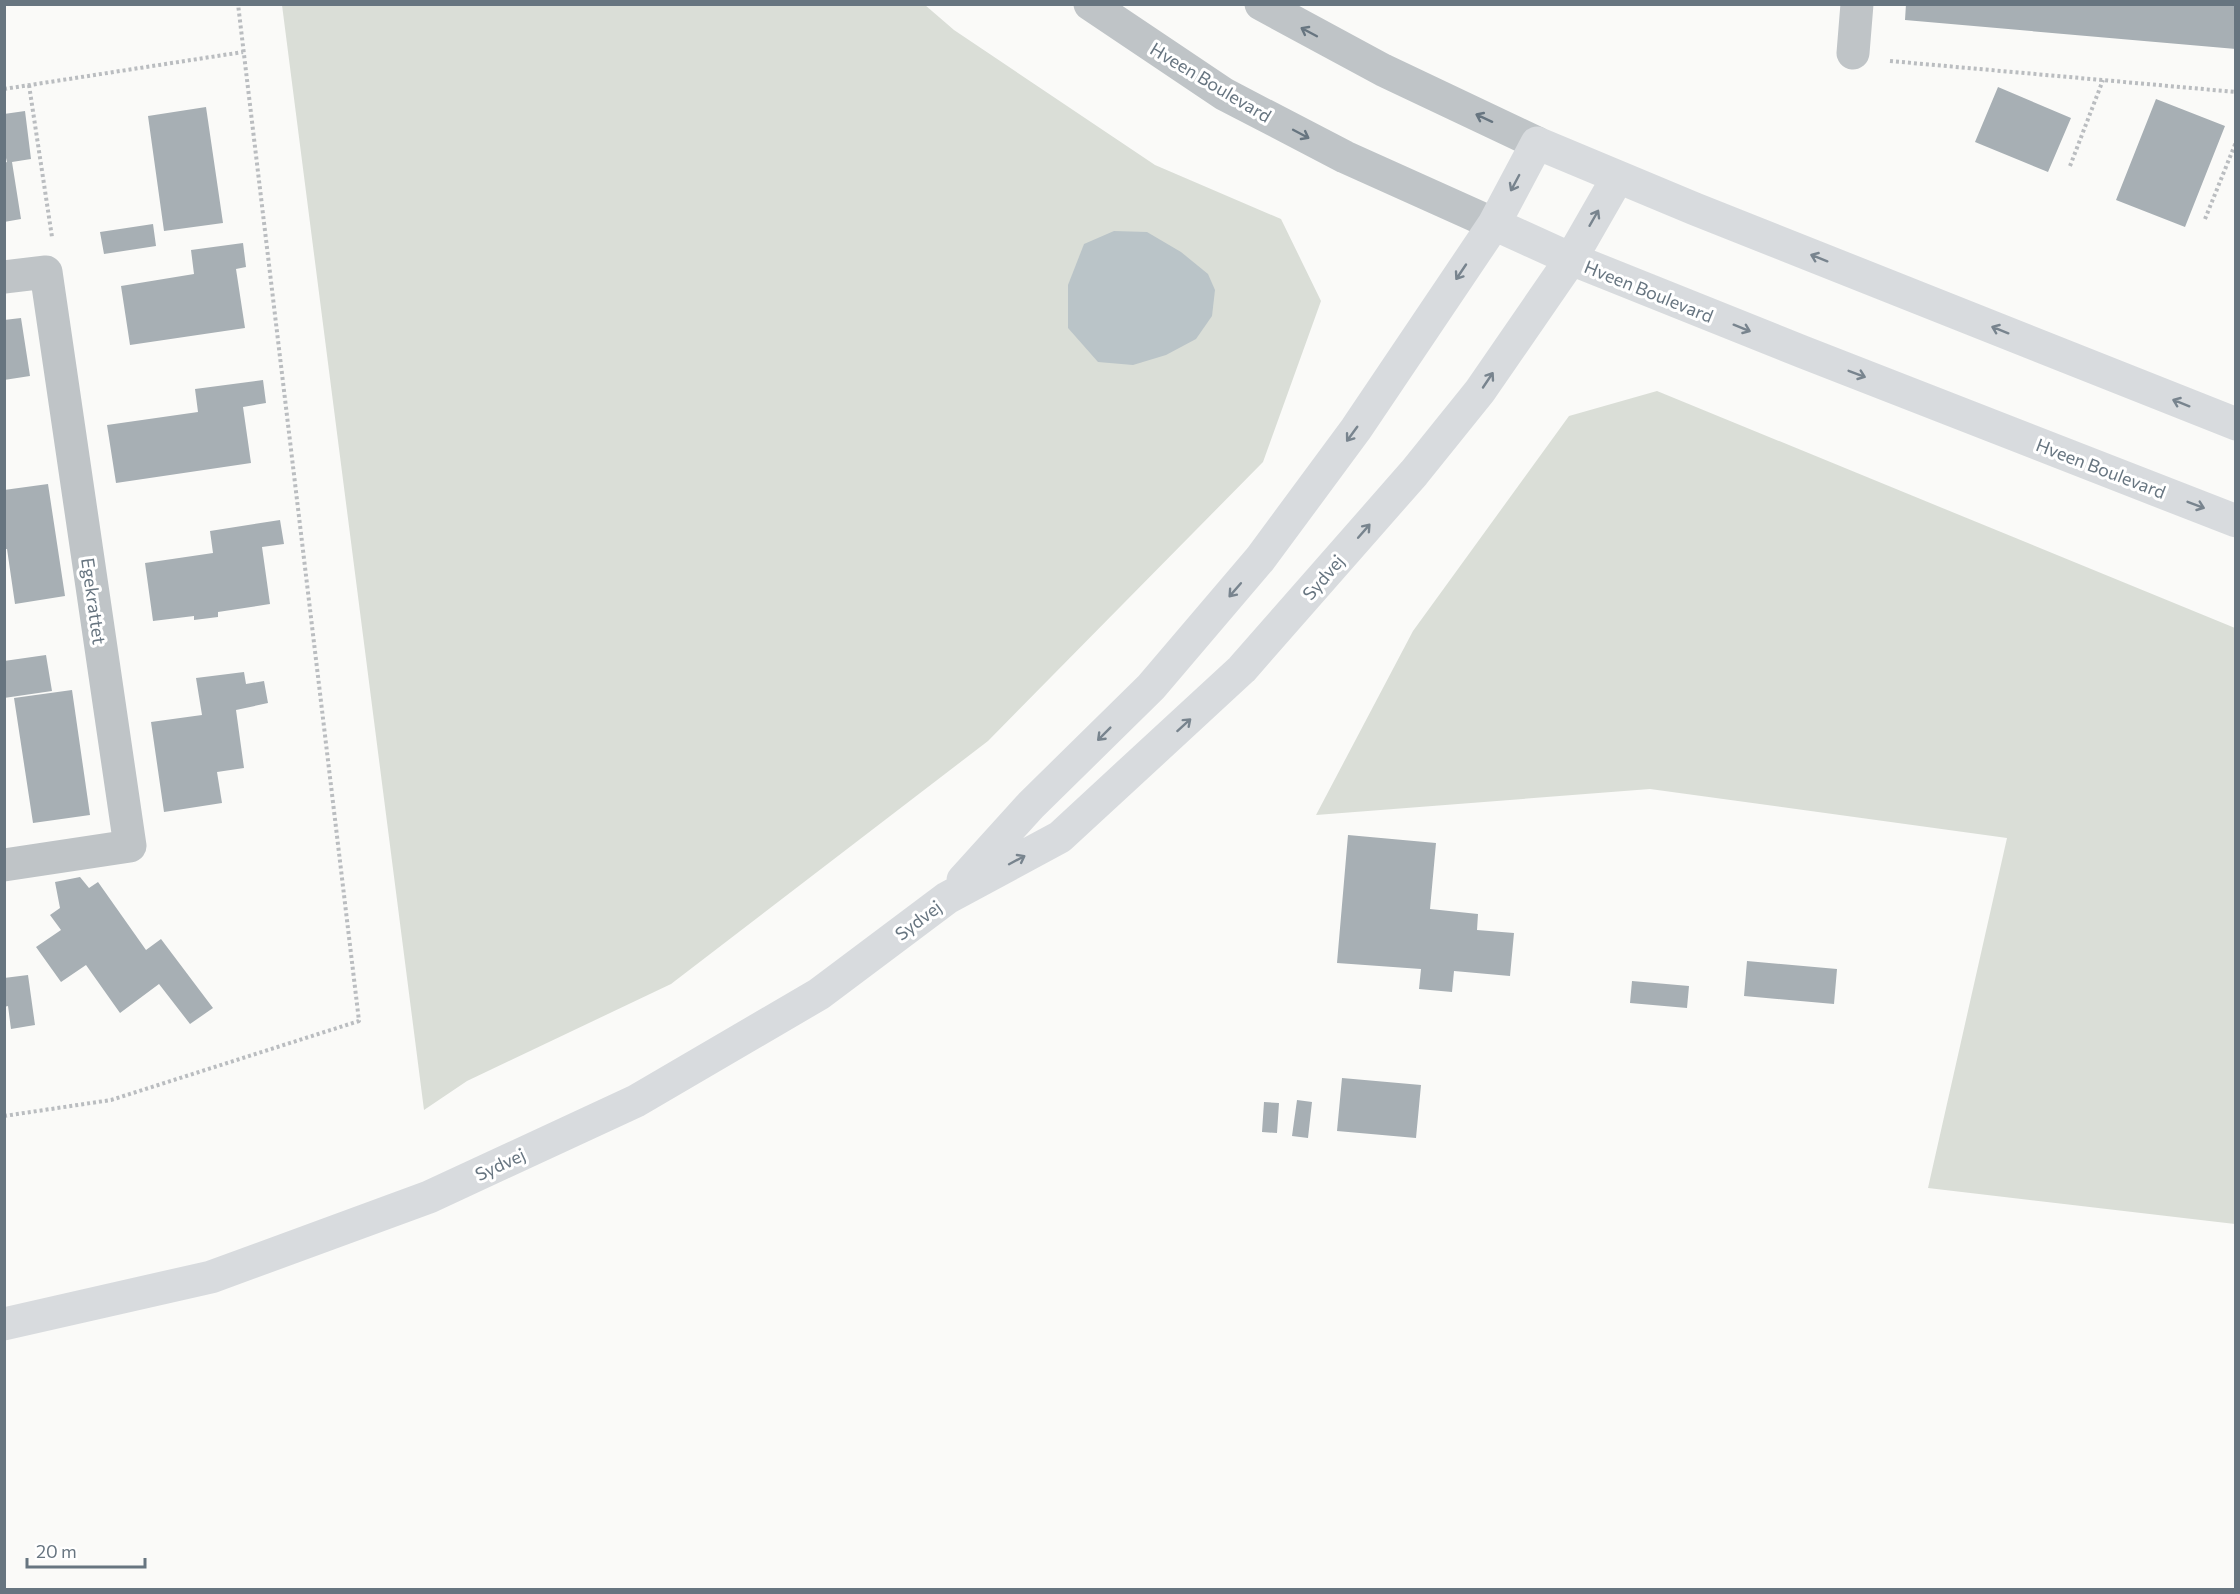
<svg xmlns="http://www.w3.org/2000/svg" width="2240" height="1594" viewBox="0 0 2240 1594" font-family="Commissioner,sans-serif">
<rect width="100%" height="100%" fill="#fafaf8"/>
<!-- green -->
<path fill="#daded7" d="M282,5H925L954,30L1155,165L1281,219L1321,301L1263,462L988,741L671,984L467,1081L424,1110Z
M1657,391L2235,628V1224L1928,1188L2007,838L1650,789L1316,815L1413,631L1569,416Z"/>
<!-- water -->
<path fill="#bac4c8" d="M1114,231L1147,232L1181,252L1208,274L1215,290L1212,316L1196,339L1166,355L1133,365L1098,362L1068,328V285L1084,244Z"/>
<!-- building -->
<path fill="#a7afb4" d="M1906,4H2236V49L1905,20Z
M1998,87L2071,118L2048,172L1975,142Z
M2156,99L2225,126L2185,227L2116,200Z
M206,107L223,223L164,231L148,116Z
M25,111L31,159L12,162L21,219L4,222V163L7,162L6,158H4V114Z
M153,224L156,246L104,254L100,232Z
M243,243L246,267L236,269L245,328L130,345L121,286L194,274L191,250Z
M21,318L30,376L4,380V320Z
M263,380L266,403L243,407L251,463L116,483L107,425L198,412L195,389Z
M48,484L65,596L15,604L7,549H4V490Z
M280,520L284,544L262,547L270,604L218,612V617L194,620V616L153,621L145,563L213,553L210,531Z
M46,655L52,691L4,698V661Z
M244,672L246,684L264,681L268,703L236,710L244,768L217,772L222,803L164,812L151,722L202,715L196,678Z
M72,690L90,815L33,823L14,698Z
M1348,835L1436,843L1430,909L1478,914L1477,930L1514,933L1510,976L1454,971L1452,992L1419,989L1421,969L1337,963Z
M80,877L89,888L98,882L146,950L161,939L213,1008L190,1024L159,984L120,1013L86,965L61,982L36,947L61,930L50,915L60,908L55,882Z
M1747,961L1837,969L1834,1004L1744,996Z
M28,975L35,1025L11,1029L8,1006L4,1007V978Z
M1632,981L1689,986L1687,1008L1630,1003Z
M1342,1078L1421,1085L1416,1138L1337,1131Z
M1297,1100L1312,1102L1308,1138L1292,1136Z
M1264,1102L1279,1103L1277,1133L1262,1132Z"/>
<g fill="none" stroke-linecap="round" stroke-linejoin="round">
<!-- path -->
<path stroke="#babdc0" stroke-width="4" stroke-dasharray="3 3" stroke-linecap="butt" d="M1890,61L2236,92
M29,85L52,237
M4,89L243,52
M2070,166L2103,80
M2205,219L2236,142
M4,1116L111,1100L359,1021L238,4"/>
<!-- minor -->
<path stroke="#bfc4c7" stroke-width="33" d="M1090,4L1224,94L1345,157L1494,224
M1261,4L1383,70L1537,143
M1853,53L1857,4
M4,277L46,272L130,846L4,865"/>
<!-- major -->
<path stroke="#d8dbde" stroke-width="33" d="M1494,224L1571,259L1803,352L2236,521
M963,880L1031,805L1151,687L1260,559L1356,429L1494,224L1537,143L1695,209L2236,424
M4,1324L211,1277L429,1197L636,1101L819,994L947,898L1060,837L1242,669L1414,473L1480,391L1571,259L1618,177"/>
</g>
<!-- one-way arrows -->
<defs><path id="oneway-shaft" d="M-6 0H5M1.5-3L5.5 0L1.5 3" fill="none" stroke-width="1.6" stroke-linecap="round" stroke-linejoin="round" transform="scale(1.5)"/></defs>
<g stroke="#677580">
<use href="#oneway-shaft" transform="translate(1309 32) rotate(-152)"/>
<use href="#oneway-shaft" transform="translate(1484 118) rotate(-155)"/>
<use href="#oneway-shaft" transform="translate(1301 134) rotate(28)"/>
</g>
<g stroke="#78848e">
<use href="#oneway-shaft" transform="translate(1515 183) rotate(118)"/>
<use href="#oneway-shaft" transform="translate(1594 218) rotate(-60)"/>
<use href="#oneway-shaft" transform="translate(1819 258) rotate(-158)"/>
<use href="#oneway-shaft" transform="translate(1461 272) rotate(124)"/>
<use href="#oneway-shaft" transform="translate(1742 328) rotate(22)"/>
<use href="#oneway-shaft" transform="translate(2000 330) rotate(-158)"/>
<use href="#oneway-shaft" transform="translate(1857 374) rotate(21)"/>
<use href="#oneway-shaft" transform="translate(1488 380) rotate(-56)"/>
<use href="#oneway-shaft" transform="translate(2181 403) rotate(-158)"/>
<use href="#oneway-shaft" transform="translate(1352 434) rotate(126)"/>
<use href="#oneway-shaft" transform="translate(2196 505) rotate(21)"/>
<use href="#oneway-shaft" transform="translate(1364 531) rotate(-49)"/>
<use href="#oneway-shaft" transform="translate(1235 590) rotate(131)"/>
<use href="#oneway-shaft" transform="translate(1184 725) rotate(-42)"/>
<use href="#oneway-shaft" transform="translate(1104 734) rotate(135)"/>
<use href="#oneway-shaft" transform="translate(1017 860) rotate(-28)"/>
</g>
<g text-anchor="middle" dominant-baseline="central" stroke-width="6" stroke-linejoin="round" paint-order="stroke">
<!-- street labels -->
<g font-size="18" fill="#677580" stroke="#fff">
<text transform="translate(1211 82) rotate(31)">Hveen Boulevard</text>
<text transform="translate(1649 291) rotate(22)">Hveen Boulevard</text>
<text transform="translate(2101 468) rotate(21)">Hveen Boulevard</text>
<text transform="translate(1323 577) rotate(-49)">Sydvej</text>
<text transform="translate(94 601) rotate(82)">Egekrattet</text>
<text transform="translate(918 920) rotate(-37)">Sydvej</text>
<text transform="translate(500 1164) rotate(-25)">Sydvej</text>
</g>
</g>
<!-- border -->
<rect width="2240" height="1594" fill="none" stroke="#677580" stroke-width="12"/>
<!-- scale -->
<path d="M27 1558v9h118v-9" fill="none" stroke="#677580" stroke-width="3"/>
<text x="36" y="1558" font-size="18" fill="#677580" stroke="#ffffff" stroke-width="4.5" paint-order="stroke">20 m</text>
</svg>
